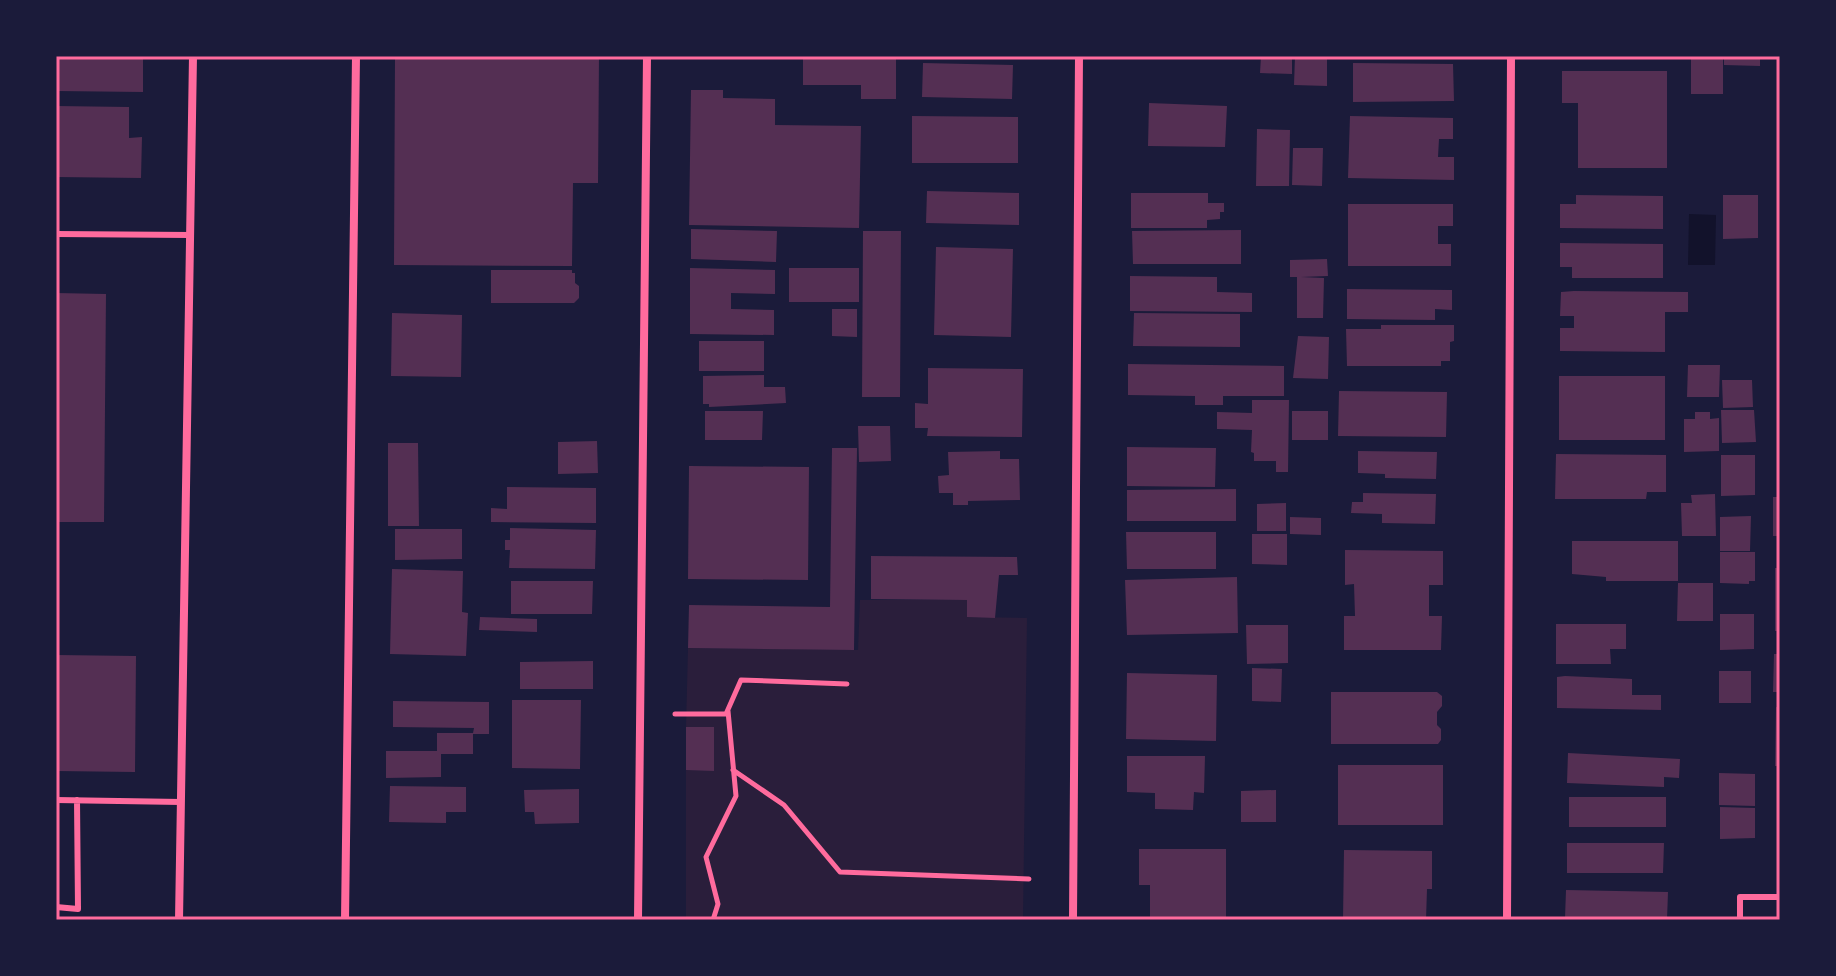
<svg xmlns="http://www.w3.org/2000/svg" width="1836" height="976" viewBox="0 0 1836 976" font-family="Literata,serif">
<rect width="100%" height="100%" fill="#1b1b3a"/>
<!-- green -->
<path fill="#2a1e3b" d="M860,600H967L968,617L1027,618L1023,920H686V770H714V728L686,727L688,648L858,650Z"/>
<!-- water -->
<path fill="#12122b" d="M1689,214L1716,215L1715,265H1688Z"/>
<!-- building -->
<path fill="#542f53" d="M56,56H143V92L56,91Z
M395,56H599L598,183H573L572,266L394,265Z
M861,56H896V99H861V85H803V58Z
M1261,56H1292V74L1260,73Z
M1295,56H1327V86L1294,85Z
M1691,56H1723V94H1691Z
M1724,56H1760V66L1724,65Z
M923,63L1013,65L1012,99L922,97Z
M1353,63L1453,64L1454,101L1353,102Z
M1562,71H1667V168H1578V103H1562Z
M691,90H723V98L775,99V125L861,126L859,228L689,225Z
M1149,103L1227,106L1225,147L1148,146Z
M56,106L129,107V138L142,137L141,178L56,177Z
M912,116L1018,117V163H912Z
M1350,116L1453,118V139H1439L1438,157H1454V180L1348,178Z
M1257,129L1290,130L1289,186H1256Z
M1293,148H1323L1322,186L1292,185Z
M927,191L1019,193V225L926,223Z
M1131,193H1208V203H1224V212H1220V219L1207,220V228H1131Z
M1576,195L1663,196V229L1560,228V204H1576Z
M1723,195H1758V238L1723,239Z
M1348,204H1453V226H1438V244H1451V266H1348Z
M691,229L777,231L776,262L691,259Z
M1241,230V264H1133L1132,231Z
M863,231H901L900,397H862Z
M1560,243L1663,244V278H1572V267H1560Z
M936,247L1013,249L1011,337L934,335Z
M1327,259L1328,276L1301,277L1324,278L1323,318H1297V277H1290V260Z
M690,268L775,270V294L731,293V309L774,310V335L690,334Z
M789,268H859V302H789Z
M491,270H572V273H575V283L579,286V298L574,303H491Z
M1130,276L1217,277V292L1252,293V312L1130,311Z
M1347,289L1452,290V310L1435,309V320L1347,319Z
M1574,291L1688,292V312H1665V352L1560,351V328H1574V316H1560L1561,292Z
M56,293L106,294L104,522H56Z
M832,309H857V337L832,336Z
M392,313L462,315L461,377L391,376Z
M1134,313L1240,314V347L1133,346Z
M1381,325H1454V341L1450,342V361H1441V366H1347L1346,329H1381Z
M1298,336L1329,337L1328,379L1293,378Z
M699,341H764V371H699Z
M1128,364L1284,366V396H1223V405H1195V396L1128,395Z
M1688,365H1720L1719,397H1687Z
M928,368L1023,369L1022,437L927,436L928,428H915V403L928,404Z
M764,375V387H785L786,403L709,407V404H703V376Z
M1559,376H1665V440H1559Z
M1722,380H1752L1753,407L1723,408Z
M1339,391L1447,392L1446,437L1338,436Z
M1252,400H1289L1288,472H1276V461H1254V453L1251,452L1252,430L1217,429V412L1252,413Z
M1721,410H1754L1756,442L1722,443Z
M705,411H763L762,440H705Z
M1292,411H1328V440H1292Z
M1695,412H1710V419L1719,418V451L1684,452V419H1695Z
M858,426H890L891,461L859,462Z
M597,441L598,473L558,474V442Z
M388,443H418L419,526H388Z
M1127,447L1216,448L1215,487L1127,486Z
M832,448H857L854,650L688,648L689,605L830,607Z
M1000,451V459H1019L1020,500L968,501V505H953V493H939L938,476L949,475L948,452Z
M1358,451L1437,452L1436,479L1385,478V474L1358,473Z
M1556,454L1666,455V492H1647L1646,499H1555Z
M1721,455H1755V495L1721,496Z
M689,466L809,467L808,580L688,579Z
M507,487L596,488V523L491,522V508L507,509Z
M1236,489V521H1127V490Z
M1363,493L1436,494L1435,524L1382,523V514L1351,513L1352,502H1363Z
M1715,494L1716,536H1682L1681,503H1692L1691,495Z
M1773,497H1780V536H1773Z
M1286,503V531H1257V504Z
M1751,516L1750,551H1720V517Z
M1290,517L1321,518V535L1290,534Z
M510,528L596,530L595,569L509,568L510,550H505V540H510Z
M395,529H462V559L395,560Z
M1126,532H1216V569H1127Z
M1252,534H1287V565L1252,564Z
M1572,541H1678V581H1606V577L1572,574Z
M1345,550L1443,551V585H1429V616H1442L1441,650H1344V616H1355L1354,584L1345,585Z
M1720,552H1755V581H1749V584L1720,583Z
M871,556L1017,557L1018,575H999L995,618L967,617V600L871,599Z
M1775,568H1780V631H1775Z
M392,569L463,571L462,612L468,613L466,656L390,654Z
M1237,577L1238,633L1127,635L1125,580Z
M511,581H593L592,614H511Z
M1678,583H1713V621H1677Z
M1720,614H1754V649L1720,650Z
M480,617L537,619V632L479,630Z
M1556,624H1626V649H1610L1611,664H1556Z
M1246,625H1288V663L1247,664Z
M1774,654H1780V692H1773Z
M56,655L136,656L135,772L56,771Z
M593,661V689H520V662Z
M1252,668L1282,669L1281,702L1252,701Z
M1719,671H1751V703H1719Z
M1127,673L1217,675L1216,741L1126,739Z
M1565,676L1632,679V695H1661V710L1557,708V677Z
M1331,692H1437L1442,696V706L1437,712V725L1441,729V740L1438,744H1331Z
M512,700H581L580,769L512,768Z
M393,701L489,702V734H473V754H441V777L386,778V751H437V733H473L474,728L393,727Z
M1776,707L1780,708V766H1775Z
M686,727H714V771L686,770Z
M1568,753L1680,759L1679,778L1664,777V787L1567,783Z
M1127,756H1205L1204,793L1194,792L1193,810L1155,809V793L1127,792Z
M1338,765H1443V825H1338Z
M1719,773L1755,774V806L1719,805Z
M390,786L466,787V812H446V823L389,822Z
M579,789V823L535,824L534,812H525L524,790Z
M1276,790V822H1241V791Z
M1569,797H1666V827H1569Z
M1720,807L1755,808V838L1720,839Z
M1567,843H1664L1663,873H1567Z
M1139,849H1226V920H1150V885H1139Z
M1344,850L1432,851V889H1427L1426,920H1343Z
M1566,890L1668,892L1667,920L1565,918Z"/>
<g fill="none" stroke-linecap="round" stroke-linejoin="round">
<!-- path -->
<path stroke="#ff6b9d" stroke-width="5" d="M675,714H726L741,680L847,684
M733,770L784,805L840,872L1029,879
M713,920L718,904L706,857L736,796L728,711"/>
<!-- service -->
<path stroke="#ff6b9d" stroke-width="6" d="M56,234L190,235
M56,800L181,802
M56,907L78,909L77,800
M1740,920V897H1780"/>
<!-- minor -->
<path stroke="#ff6b9d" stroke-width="8" d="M179,920L193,56
M345,920L356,56
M638,920L647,56
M1073,920L1079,56
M1507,920L1511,56"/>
</g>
<!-- border -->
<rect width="1836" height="976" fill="none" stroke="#1b1b3a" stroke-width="116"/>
<rect x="58" y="58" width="1720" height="860" fill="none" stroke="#ff6b9d" stroke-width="3"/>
</svg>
